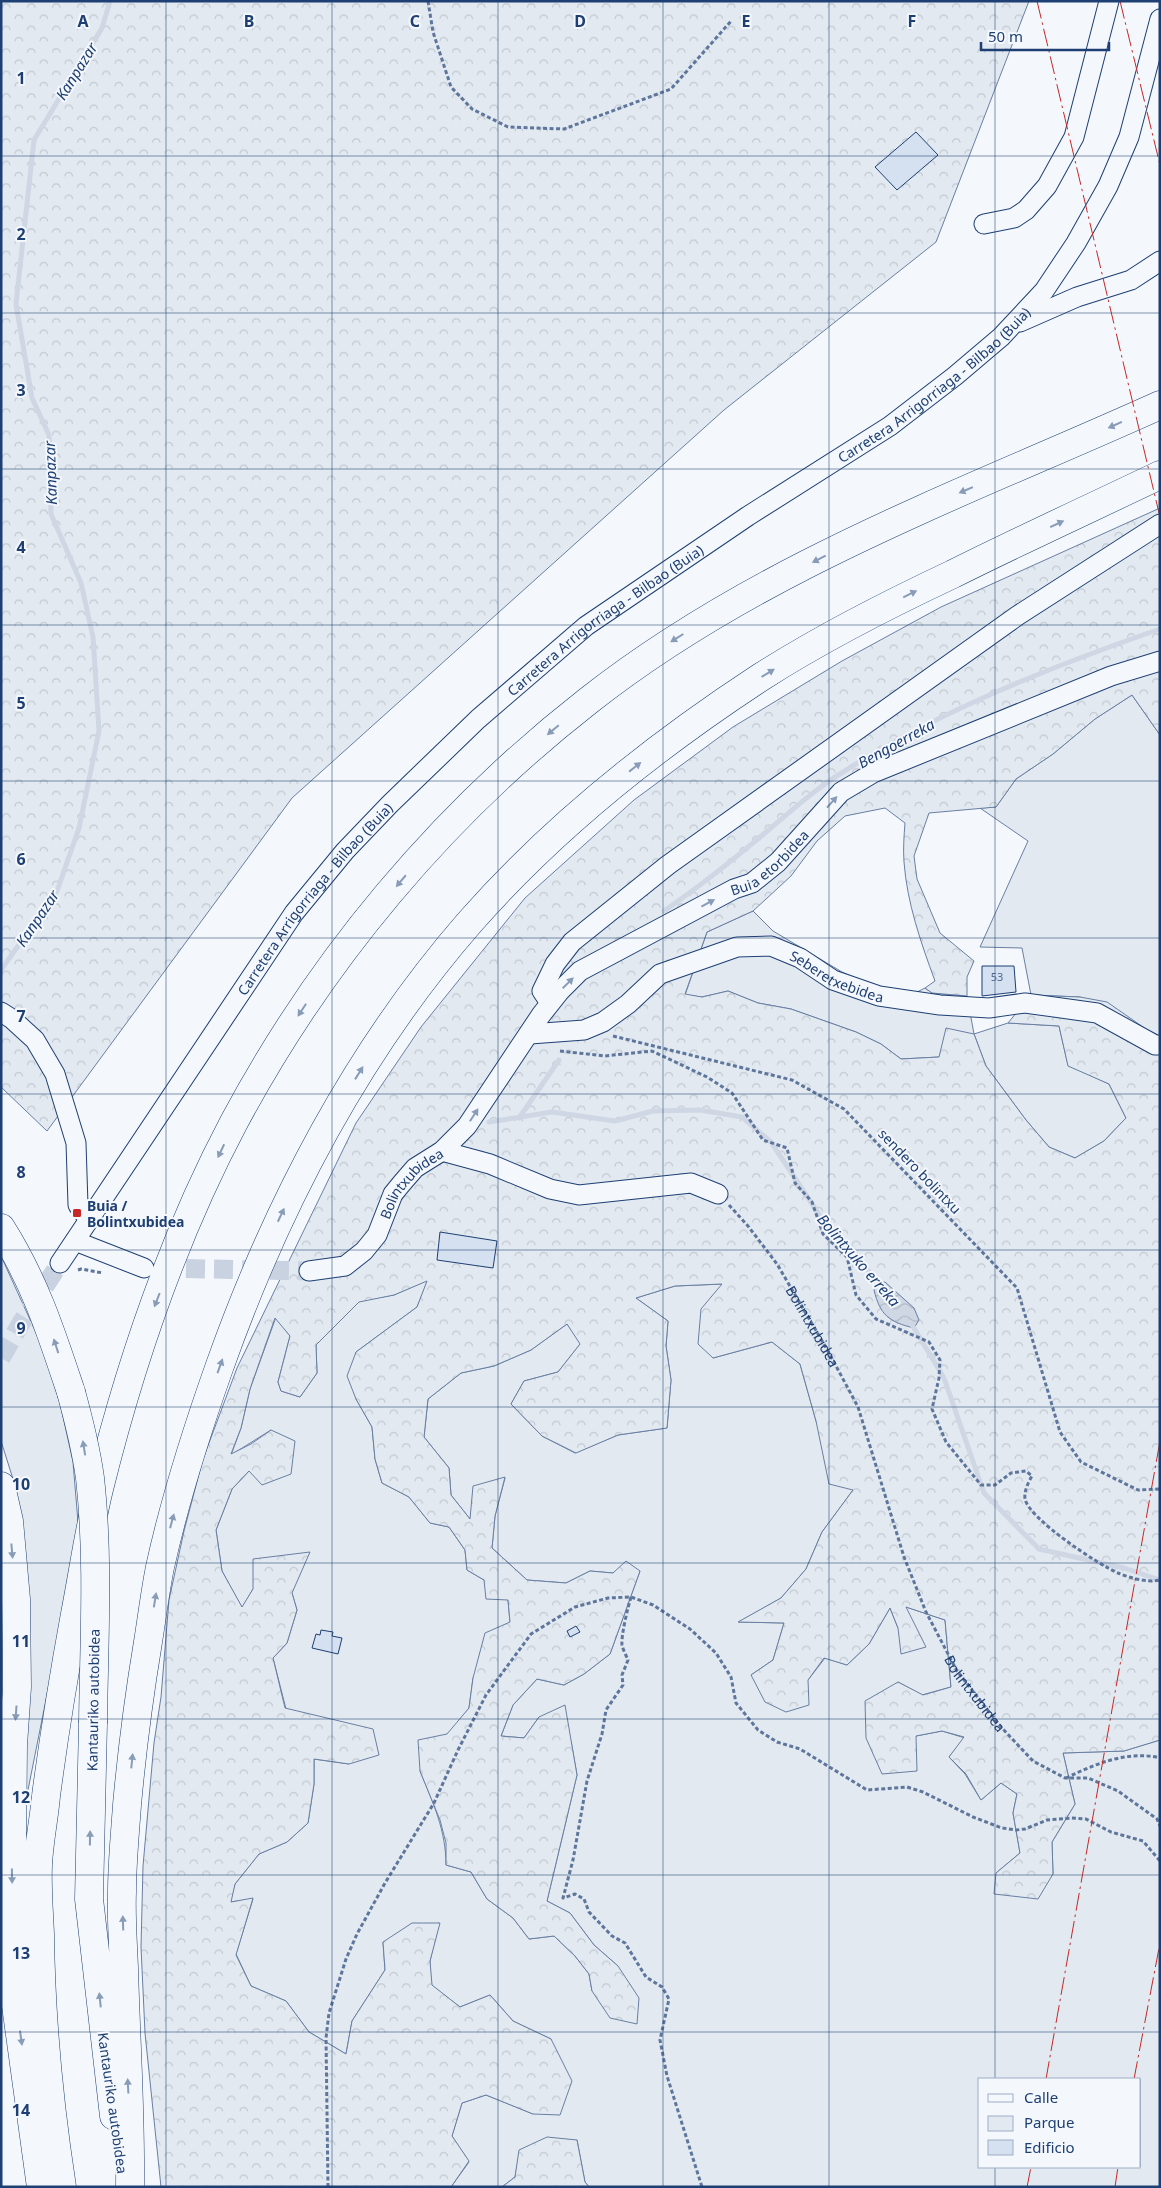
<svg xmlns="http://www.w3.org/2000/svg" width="1161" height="2188" viewBox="0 0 1161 2188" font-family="'Noto Sans',sans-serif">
<defs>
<pattern id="forest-crowns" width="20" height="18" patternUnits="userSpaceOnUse" patternTransform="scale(1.25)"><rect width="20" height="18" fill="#e3e9f0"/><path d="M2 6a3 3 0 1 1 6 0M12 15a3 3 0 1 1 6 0" fill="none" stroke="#c2c9d1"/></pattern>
<pattern id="water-waves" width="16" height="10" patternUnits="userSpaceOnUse" patternTransform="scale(1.25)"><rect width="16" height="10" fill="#cfd7e4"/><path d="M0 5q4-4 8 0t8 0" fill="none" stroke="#b1bac7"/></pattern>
</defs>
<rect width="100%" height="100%" fill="#f4f7fb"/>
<!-- green -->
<path fill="#e3e9f0" stroke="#687fa3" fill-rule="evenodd" d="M1132,695L1160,735V1036L1080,997L1031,995L1022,948L980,947L1028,841L980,808L996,807L1016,779L1053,754L1095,719Z
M753,911L773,931L842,972L878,988L913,994L925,988L932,993L967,996L974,1034L1008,1023L1059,1026L1068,1065L1109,1084L1126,1118L1104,1141L1075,1158L1049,1147L1026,1120L986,1066L974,1034L939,1057L901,1059L881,1044L856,1032L791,1009L758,1003L728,991L702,997L685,995L707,932Z
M1,1256L43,1348L59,1399L73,1462L79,1534L23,1815L25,1565L13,1479L1,1441Z
M428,1280L417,1307L356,1352V1399L372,1427L375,1459L382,1483L409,1497L430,1523L449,1527L465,1550L467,1570L484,1580L508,1600L510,1622L473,1678L469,1708L420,1771C433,1803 446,1830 446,1865L471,1872L487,1899L513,1918L529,1939L554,1936L575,1956L589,1974L592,1991L618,1966L594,1945L570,1913L547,1901L577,1775L571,1741L539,1717L524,1738L501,1736L513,1705L537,1679L564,1685L584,1674L610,1654L640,1571L613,1573L590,1571L566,1583L527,1580L492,1548L495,1516L505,1478L470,1519L451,1495L449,1468L424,1437L428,1399L461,1373L494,1366L531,1350L567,1324L581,1343L558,1372L524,1381L511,1404L542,1436L575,1453L618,1435L667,1428L671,1380L666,1346L668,1321L636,1298L675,1286L723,1284L713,1358L772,1342L800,1364L816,1421L853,1490L822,1532L806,1569L781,1598L739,1622L784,1623L773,1660L751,1675L808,1680L825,1658L847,1665L869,1644L890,1608L898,1628L906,1607L945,1620L951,1687L922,1695L898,1682L916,1736L942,1731L965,1738L949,1757L965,1774L981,1800L1001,1783L1017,1794L1013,1813L1020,1853L996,1873L1053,1874L1052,1842L1075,1804L1063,1753L1124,1751L1160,1740V2187H589L585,2182L577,2140L520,2150L515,2177L502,2187H451L469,2162L452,2136L462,2103L486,2095L533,2114L551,2039L513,2021L490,1995L460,2007L431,1985L430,1961L439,1923L383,1942L385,1970L352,2021L346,2054L309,2032L286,2001L251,1986L236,1954L253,1899L230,1902L235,1884L259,1854L287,1842L308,1823L314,1784V1759L349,1764L340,1722L286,1709L273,1658L287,1643L297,1610L292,1593L253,1589L242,1608L222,1571L216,1530L232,1489L249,1471L271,1430L231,1455L241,1428L250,1389L276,1317L290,1336L278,1382L281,1391L300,1397L317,1373L316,1345L359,1301L394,1295ZM980,2079H1140V2167H980Z"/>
<!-- forest -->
<path fill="url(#forest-crowns)" stroke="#687fa3" d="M1,1H1029L936,242L724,410L292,798L47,1131L1,1087Z
M1160,508V735L1132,695L1095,719L1053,754L1016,779L996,807L929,813L914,856L917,879L940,933L974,961L967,977V996L932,993L925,988L935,981C921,943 907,903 904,862C903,849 904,836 905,823L885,808L845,816L817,841L791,876L753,911L707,932L685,994L702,997L728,991L758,1003L791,1009L856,1032L881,1044L901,1059L939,1057L946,1028L974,1034L986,1066L1026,1120L1049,1147L1075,1158L1104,1141L1126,1118L1109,1084L1068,1066L1059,1026L1008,1023L1031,995L1080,997L1107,1002L1156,1036H1160V1740L1124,1751L1063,1753L1075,1804L1052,1842L1053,1874L1038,1899L994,1894L996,1873L1020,1853L1013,1813L1017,1794L1001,1783L981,1800L966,1774L949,1757L964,1737L942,1731L916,1736L917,1771L882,1774L866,1738L865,1701L898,1682L923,1695L951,1687L945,1620L906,1607L926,1647L901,1654L898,1628L890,1608L869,1644L847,1665L824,1658L808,1680L809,1705L786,1712L765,1702L751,1675L773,1660L784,1623L738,1622L781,1598L806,1569L822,1532L853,1490L829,1484L816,1421L800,1364L772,1342L713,1358L698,1344L701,1309L722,1284L675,1286L636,1298L668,1321L666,1346L671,1380L667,1428L618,1435L576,1453L542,1436L511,1404L524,1381L558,1372L580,1344L567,1324L531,1350L494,1366L461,1373L428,1399L424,1437L449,1468L451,1495L470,1519L473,1486L505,1477L495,1516L492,1548L527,1580L566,1583L590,1571L613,1573L626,1561L640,1571L610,1654L584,1674L564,1685L537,1679L513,1705L501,1736L524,1738L539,1717L565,1705L577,1775L547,1901L570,1913L594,1945L618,1966L639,1998L637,2024L610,2018L592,1991L589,1974L575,1956L554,1936L529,1939L513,1918L487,1899L471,1872L446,1865V1843L440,1820L420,1771L418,1740L447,1734L469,1708L473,1678L485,1633L510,1622L508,1600L486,1599L484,1580L467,1570L465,1550L449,1527L430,1523L409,1497L382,1483L375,1459L372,1427L356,1399L347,1376L356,1352L417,1307L427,1281L394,1295L359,1302L316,1345L317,1373L300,1397L281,1391L278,1382L290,1336L275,1318L250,1389L241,1428L231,1454L251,1444L271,1430L295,1441L291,1474L262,1485L249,1471L232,1489L216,1530L222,1571L242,1607L253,1589V1559L310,1552L292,1593L297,1610L287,1643L273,1658L285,1708L373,1729L379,1755L349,1764L314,1759V1784L308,1823L287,1842L259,1854L235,1884L231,1902L253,1898L236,1955L251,1986L286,2001L309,2032L346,2054L352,2021L385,1970L383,1942L412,1923H440L430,1961L432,1985L460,2007L490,1995L513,2021L551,2039L572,2081L560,2115L533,2114L486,2095L462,2103L452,2136L469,2161L451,2187H161L145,2033L141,1947L143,1866L154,1743L161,1697L169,1600L184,1531L203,1459L237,1368L356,1123L421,1027L525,898L634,800L733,727L842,661L941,607Z
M547,2137L577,2140L585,2182L589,2187H502L515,2177L519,2150Z"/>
<!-- water -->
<path fill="url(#water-waves)" stroke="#687fa3" d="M885,1282L914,1308L919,1320L914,1328C889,1322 880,1315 874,1290L878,1283Z"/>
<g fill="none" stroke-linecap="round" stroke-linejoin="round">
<!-- stream -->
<path stroke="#cfd7e4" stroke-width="5" d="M664,911C699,887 732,861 765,833C790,812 815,789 843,772C939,711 1053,666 1160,629
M1,970L57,891L79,828L99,731L93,637L81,583L51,514L49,435L32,398L16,304L34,140L102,28L110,1
M519,1118L559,1060
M489,1122L552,1112L615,1121L653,1111L700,1110L742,1117L771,1142L828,1228L850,1246L881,1288
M911,1323L944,1378L984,1493L1039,1549L1124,1568L1160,1580"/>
</g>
<!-- building -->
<path fill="#d5e0f0" stroke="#1d3f73" d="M916,132L938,155L897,190L875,167Z
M982,966H1014L1016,992L982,996Z
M440,1232L497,1241L493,1268L437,1260Z
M576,1626L580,1632L570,1637L567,1631Z
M321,1630L333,1632L332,1636L342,1638L338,1654L312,1648L316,1634L320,1635Z"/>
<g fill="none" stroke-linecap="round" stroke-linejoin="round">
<!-- minor-tunnel -->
<path stroke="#c9d2e0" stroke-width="19" stroke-dasharray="19 9" stroke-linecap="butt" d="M158,1268L309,1271
M1,1358L21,1323L60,1263"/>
<defs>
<g id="minor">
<path d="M984,224L1014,218L1026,210L1047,186L1074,137L1109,1"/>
<path d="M1020,322L1077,297L1131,280L1160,261"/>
<path d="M550,1003L542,991L555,964L572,942L668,865L1017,616L1160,524"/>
<path d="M1,1012L12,1019L35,1040L55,1074L76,1143L78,1205L89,1220"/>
<path id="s2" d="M530,1034L584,1030L603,1022L628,1004L660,974L737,947L771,946L800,958L833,980L879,996L940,1005L989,1008L1025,1003L1097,1013L1155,1045H1160"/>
<path d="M442,1151L490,1164L550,1189L579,1195L691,1183L718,1194"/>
<path d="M75,1241L144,1268"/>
<path id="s3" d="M60,1263L294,913L345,851L390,804L478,719L586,626L748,516L890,426L955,376L1001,337L1044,291L1076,243L1108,186L1129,137L1160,19"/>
<path id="s4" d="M309,1271L345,1266L364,1251L377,1235L393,1194L402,1183L415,1168L442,1151L467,1126L541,1015L560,991L580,971L734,889L752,883L778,862L841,792L873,773L1111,676L1160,661"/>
</g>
<path id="highway" d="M1,1228C35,1282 51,1332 71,1392
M1,1486L9,1521L16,1599L17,1687L13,1745L12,1857L14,1991L41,2187
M93,1723L89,1899L114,2116
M62,2187C49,2103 41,2019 40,1934C39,1911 37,1888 38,1865C39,1842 44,1819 46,1796C54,1735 64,1674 75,1614C83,1573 89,1530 99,1489C130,1364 173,1237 234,1122C321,959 442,815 588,701C758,567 965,493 1160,405
M130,2187C131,2114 126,2041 124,1968C123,1943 121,1917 122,1892C122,1863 125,1834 127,1805C132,1750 139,1696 148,1642C152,1617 155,1592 160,1567C175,1499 196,1433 219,1368C276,1207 356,1053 469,923C553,827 654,747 761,677C822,638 887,605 953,574C1021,540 1091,508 1160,475"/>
</defs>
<!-- minor casing -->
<use href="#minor" stroke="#1d3f73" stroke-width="21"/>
<!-- highway casing -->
<use href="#highway" stroke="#1d3f73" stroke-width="29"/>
<!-- path -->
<g stroke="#5e769c" stroke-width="3" stroke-dasharray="4 2.5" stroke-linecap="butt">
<path d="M428,1L433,32L451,87L472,109L508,127L564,129L671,89L732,20"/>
<path d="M613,1036L792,1080L844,1109L1017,1288L1060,1432L1081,1462L1138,1490L1160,1489"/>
<path d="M560,1051L605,1056L652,1051L707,1077L732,1093L763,1140L787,1148L795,1183L812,1202L823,1234L847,1257L856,1295L876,1319L929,1342L940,1360L939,1378L932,1409L946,1442L981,1485H995L1011,1473L1026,1471L1032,1476C1028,1483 1024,1491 1025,1499C1029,1519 1099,1565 1118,1573C1130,1578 1148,1583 1160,1580"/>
<path id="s1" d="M729,1205L748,1226L777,1264L828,1351L858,1407L904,1557L926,1612L957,1671L1001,1727L1033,1761L1065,1778H1088L1118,1791L1157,1819L1160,1826"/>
<path d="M78,1270L81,1269L103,1273"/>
<path d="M631,1597C628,1607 621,1635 622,1645C623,1650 626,1655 628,1660L622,1675L623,1685L606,1710L602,1734L587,1781L573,1860L563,1898L575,1894L584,1899L589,1912L612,1936L625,1943L646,1977L662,1987L669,1999L660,2040L667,2076L702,2187"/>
<path d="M1066,1778C1095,1764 1128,1750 1160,1758"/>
<path d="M328,2187L326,2038L329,2013L346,1959L357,1934L385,1883L434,1803L458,1750L486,1695L531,1634L575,1607L608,1598L631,1597L653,1605L690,1629L716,1653L731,1677L736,1703L758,1730L777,1742L800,1749L867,1790L907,1787L923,1792L973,1817L1002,1828L1016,1830L1025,1829L1047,1820L1071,1818L1086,1819L1111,1832L1143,1841L1160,1861"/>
</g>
<!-- minor -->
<use href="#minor" stroke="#f4f7fb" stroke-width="19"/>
<!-- highway -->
<use href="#highway" stroke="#f4f7fb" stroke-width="28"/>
<defs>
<path id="highway-bridge" d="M71,1392C79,1421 86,1449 90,1478C99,1559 94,1642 93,1723"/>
</defs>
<!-- highway-bridge casing -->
<use href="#highway-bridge" stroke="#1d3f73" stroke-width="29" stroke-linecap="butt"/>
<!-- highway-bridge -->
<use href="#highway-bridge" stroke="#f4f7fb" stroke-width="28"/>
<!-- power -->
<path stroke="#c62828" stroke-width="1" stroke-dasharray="18 4 2.5 4" stroke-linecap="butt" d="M1037,1L1160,517
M1120,1L1160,165
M1046,2079L1160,1441
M1134,2079L1160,1943
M1027,2187L1031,2167
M1115,2187L1118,2167"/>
</g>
<!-- one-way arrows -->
<defs><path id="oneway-solid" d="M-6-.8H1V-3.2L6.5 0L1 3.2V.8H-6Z" transform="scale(1.25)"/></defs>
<g fill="#889bb7">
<use href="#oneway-solid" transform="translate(1115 425) rotate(156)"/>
<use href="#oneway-solid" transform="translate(966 490) rotate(157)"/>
<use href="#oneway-solid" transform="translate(1057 524) rotate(-25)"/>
<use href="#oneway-solid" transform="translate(819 559) rotate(153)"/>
<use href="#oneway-solid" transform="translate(910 594) rotate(-26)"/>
<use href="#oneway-solid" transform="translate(677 638) rotate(148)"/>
<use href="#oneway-solid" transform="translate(768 673) rotate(-31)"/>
<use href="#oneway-solid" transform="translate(553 730) rotate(140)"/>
<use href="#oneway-solid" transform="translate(635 767) rotate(-38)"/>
<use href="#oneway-solid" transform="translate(832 802) rotate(-48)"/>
<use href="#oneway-solid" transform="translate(401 881) rotate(130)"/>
<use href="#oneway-solid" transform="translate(708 903) rotate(-28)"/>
<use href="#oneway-solid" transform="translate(568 983) rotate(-45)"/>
<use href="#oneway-solid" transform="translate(302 1010) rotate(123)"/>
<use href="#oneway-solid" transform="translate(359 1073) rotate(-58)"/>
<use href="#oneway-solid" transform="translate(474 1115) rotate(-57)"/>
<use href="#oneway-solid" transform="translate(221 1151) rotate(115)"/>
<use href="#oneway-solid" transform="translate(281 1215) rotate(-65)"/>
<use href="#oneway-solid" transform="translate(157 1300) rotate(111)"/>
<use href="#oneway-solid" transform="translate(56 1346) rotate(-108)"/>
<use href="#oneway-solid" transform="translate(220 1366) rotate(-70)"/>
<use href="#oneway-solid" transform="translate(84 1448) rotate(-99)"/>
<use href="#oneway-solid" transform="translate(172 1521) rotate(-75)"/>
<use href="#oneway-solid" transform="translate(12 1551) rotate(85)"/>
<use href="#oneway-solid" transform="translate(155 1600) rotate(-81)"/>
<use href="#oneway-solid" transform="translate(16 1713) rotate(94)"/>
<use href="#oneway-solid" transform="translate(132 1761) rotate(-84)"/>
<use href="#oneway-solid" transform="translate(90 1838) rotate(-89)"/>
<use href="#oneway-solid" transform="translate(12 1876) rotate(89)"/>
<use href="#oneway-solid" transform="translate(123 1923) rotate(-92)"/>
<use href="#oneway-solid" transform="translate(100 2000) rotate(-96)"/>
<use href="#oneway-solid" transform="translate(21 2038) rotate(82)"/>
<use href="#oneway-solid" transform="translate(128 2086) rotate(-93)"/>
</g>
<!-- grid -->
<path fill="none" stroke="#1d3f73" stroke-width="1" stroke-opacity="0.55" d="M166,1V2187M332,1V2187M498,1V2187M663,1V2187M829,1V2187M995,1V2079M1,156H1160M1,313H1160M1,469H1160M1,625H1160M1,781H1160M1,938H1160M1,1094H1160M1,1250H1160M1,1407H1160M1,1563H1160M1,1719H1160M1,1875H1160M1,2032H1160M995,2167V2187"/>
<!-- markers -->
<rect fill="#c62828" stroke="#f4f7fb" stroke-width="2" x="72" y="1208" width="10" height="10" rx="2.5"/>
<g text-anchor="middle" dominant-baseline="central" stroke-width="4" stroke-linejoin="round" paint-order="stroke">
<!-- number labels -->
<g font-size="11" fill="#4b6792">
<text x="997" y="976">53</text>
</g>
<!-- street labels -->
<g font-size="14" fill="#1d3f73" stroke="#f4f7fb">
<text stroke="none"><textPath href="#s3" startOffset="1255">Carretera Arrigorriaga - Bilbao (Buia)</textPath></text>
<text stroke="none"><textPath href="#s3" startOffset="850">Carretera Arrigorriaga - Bilbao (Buia)</textPath></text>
<text stroke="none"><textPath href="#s4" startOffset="638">Buia etorbidea</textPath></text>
<text stroke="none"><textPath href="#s3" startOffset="445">Carretera Arrigorriaga - Bilbao (Buia)</textPath></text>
<text stroke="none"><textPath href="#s2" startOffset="338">Seberetxebidea</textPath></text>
<text transform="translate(920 1171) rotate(46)">sendero bolintxu</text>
<text stroke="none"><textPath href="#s4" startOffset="145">Bolintxubidea</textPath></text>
<text stroke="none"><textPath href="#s1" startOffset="148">Bolintxubidea</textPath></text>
<text stroke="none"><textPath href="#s1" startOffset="552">Bolintxubidea</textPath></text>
<text transform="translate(93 1700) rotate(-89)">Kantauriko autobidea</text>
<text transform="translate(113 2103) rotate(82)">Kantauriko autobidea</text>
</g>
<!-- poi labels -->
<g font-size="14" font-weight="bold" fill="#1d3f73" stroke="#f4f7fb" text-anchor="start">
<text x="87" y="1205">Buia /<tspan x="87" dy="16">Bolintxubidea</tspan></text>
</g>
<!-- water labels -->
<g font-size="15" font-style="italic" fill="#1d3f73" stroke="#f4f7fb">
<text transform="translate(76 71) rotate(-58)">Kanpazar</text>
<text transform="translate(50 473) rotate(-92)">Kanpazar</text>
<text transform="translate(896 743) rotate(-29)">Bengoerreka</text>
<text transform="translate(37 918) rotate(-56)">Kanpazar</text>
<text transform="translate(859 1260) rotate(49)">Bolintxuko erreka</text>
</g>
</g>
<g font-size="16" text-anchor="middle" font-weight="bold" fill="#1d3f73" stroke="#f4f7fb" stroke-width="4" stroke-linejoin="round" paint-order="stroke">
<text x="83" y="27">A</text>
<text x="249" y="27">B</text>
<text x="415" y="27">C</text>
<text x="580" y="27">D</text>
<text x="746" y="27">E</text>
<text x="912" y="27">F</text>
<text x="21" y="84">1</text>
<text x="21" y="240">2</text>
<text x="21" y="396">3</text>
<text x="21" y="553">4</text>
<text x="21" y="709">5</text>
<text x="21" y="865">6</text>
<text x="21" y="1022">7</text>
<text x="21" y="1178">8</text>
<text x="21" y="1334">9</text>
<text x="21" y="1490">10</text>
<text x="21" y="1647">11</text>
<text x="21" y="1803">12</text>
<text x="21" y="1959">13</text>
<text x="21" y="2116">14</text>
</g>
<!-- border -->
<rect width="1161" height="2188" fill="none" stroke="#1d3f73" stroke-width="5"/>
<!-- legend -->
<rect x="978" y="2078" width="162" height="90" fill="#f4f7fb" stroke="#9eadc5"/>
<rect x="988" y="2094" width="25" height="8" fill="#f4f7fb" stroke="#9eadc5"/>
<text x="1024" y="2103" font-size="15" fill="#1d3f73">Calle</text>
<rect x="988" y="2116" width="25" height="15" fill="#e3e9f0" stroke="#9eadc5"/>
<text x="1024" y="2128" font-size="15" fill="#1d3f73">Parque</text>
<rect x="988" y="2140" width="25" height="15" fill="#d5e0f0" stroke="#9eadc5"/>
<text x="1024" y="2153" font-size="15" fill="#1d3f73">Edificio</text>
<!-- scale -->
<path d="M981 42v8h128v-8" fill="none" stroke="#1d3f73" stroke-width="2.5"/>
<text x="988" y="42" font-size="15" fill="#1d3f73" stroke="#f4f7fb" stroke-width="4" paint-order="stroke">50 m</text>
</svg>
